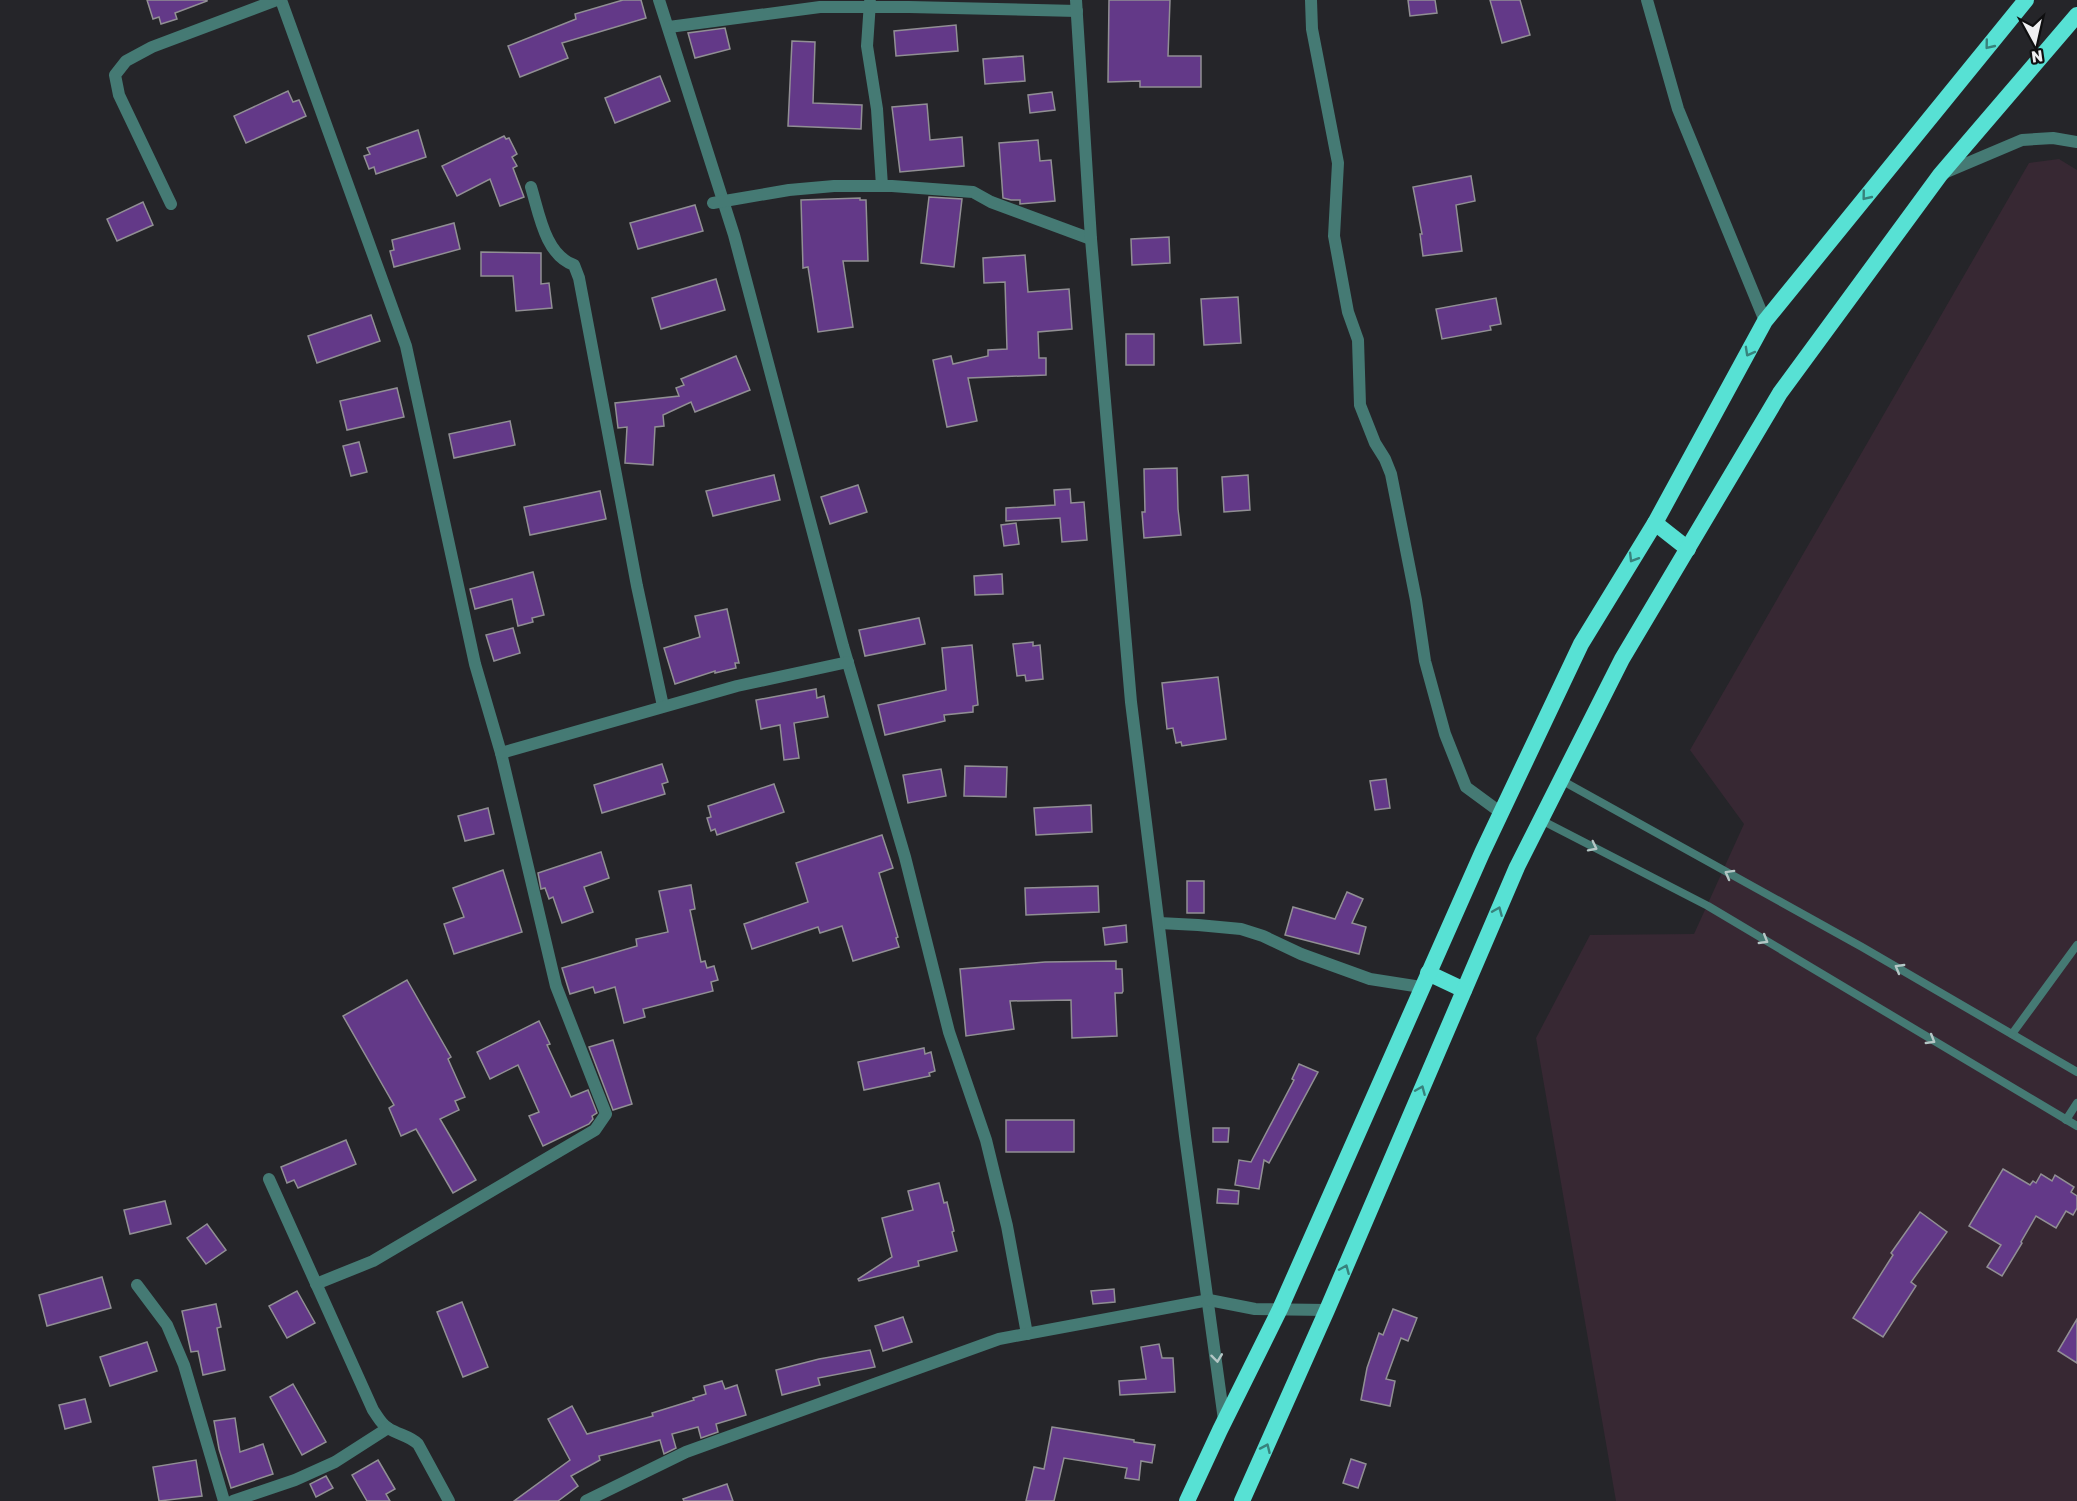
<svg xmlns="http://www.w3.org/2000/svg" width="2077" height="1501" viewBox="0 0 2077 1501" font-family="Rubik,sans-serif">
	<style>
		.industrial { fill: #372833 }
		.building { fill: #633988; stroke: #918f94; stroke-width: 1.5 }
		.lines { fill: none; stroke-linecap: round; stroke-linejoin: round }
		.service { stroke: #457a74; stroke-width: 8 }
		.minor { stroke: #457a74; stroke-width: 12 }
		.tertiary { stroke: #457a74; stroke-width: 12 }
		.trunk { stroke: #57e1d4; stroke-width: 16 }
		.oneway { stroke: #37827c }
		.oneway2 { stroke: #b4c6c5 }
	</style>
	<rect width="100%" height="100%" fill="#252529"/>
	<path class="industrial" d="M 2059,159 L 2077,170 L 2077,1501 L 1616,1501 L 1536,1038 L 1590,935 L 1694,934 L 1744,824 L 1690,750 L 2029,163 Z"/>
	<g class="building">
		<path d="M 147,0 L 207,0 L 207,1 L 175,13 L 177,19 L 161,24 L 159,17 L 153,19 Z"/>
		<path d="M 623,0 L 641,0 L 646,18 L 562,43 L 568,58 L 520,77 L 508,46 L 576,19 L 575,14 Z"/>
		<path d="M 1109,0 L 1170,0 L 1168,56 L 1201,56 L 1201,87 L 1140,87 L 1140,81 L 1108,82 Z"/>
		<path d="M 1408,0 L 1435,0 L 1437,13 L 1410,16 Z"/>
		<path d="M 1490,0 L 1520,0 L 1530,35 L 1502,43 Z"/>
		<path d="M 956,25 L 958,51 L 896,56 L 894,31 Z"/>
		<path d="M 725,28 L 730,49 L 695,58 L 688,33 Z"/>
		<path d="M 792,41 L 815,42 L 813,103 L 862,105 L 861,129 L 788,126 Z"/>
		<path d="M 1023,56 L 1025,81 L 985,84 L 983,59 Z"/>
		<path d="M 660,76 L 670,101 L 615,123 L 605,98 Z"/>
		<path d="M 288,91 L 293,102 L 299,100 L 306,116 L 246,143 L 234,116 Z"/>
		<path d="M 1052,92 L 1055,110 L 1030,113 L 1028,95 Z"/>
		<path d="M 927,104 L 930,140 L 962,137 L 964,166 L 900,172 L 892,107 Z"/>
		<path d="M 418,130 L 426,157 L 376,174 L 374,167 L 369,169 L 364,156 L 370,154 L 367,148 Z"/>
		<path d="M 504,136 L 506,139 L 509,138 L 517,154 L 512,157 L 517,166 L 513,168 L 524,197 L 500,206 L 490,179 L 457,196 L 442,166 Z"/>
		<path d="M 1038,140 L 1040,161 L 1051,160 L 1055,201 L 1020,204 L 1020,200 L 1011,200 L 1003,198 L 999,143 Z"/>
		<path d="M 1471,176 L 1475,201 L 1456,205 L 1462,251 L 1423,256 L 1420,234 L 1422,234 L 1413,187 Z"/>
		<path d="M 929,197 L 962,199 L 954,267 L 921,263 Z"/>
		<path d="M 860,198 L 860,200 L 866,200 L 868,261 L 843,261 L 853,327 L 818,332 L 808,267 L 803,268 L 801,200 Z"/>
		<path d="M 143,202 L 153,225 L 117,241 L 107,219 Z"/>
		<path d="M 695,205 L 703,231 L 638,249 L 630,223 Z"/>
		<path d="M 454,223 L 460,249 L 394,267 L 390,251 L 394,250 L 392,240 Z"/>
		<path d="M 1169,237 L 1170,263 L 1132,265 L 1131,239 Z"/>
		<path d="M 481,252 L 541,253 L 541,284 L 549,283 L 552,308 L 516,311 L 513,276 L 481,276 Z"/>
		<path d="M 1025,255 L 1028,292 L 1069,289 L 1072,329 L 1038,332 L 1039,358 L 1046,358 L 1046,375 L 968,378 L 977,421 L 947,427 L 933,360 L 951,356 L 953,364 L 988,356 L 988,350 L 1007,349 L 1005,282 L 984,283 L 983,258 Z"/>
		<path d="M 716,279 L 725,310 L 661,329 L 652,298 Z"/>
		<path d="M 1238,297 L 1241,343 L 1204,345 L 1201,299 Z"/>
		<path d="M 1496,298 L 1501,324 L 1490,326 L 1491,330 L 1442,339 L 1436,309 Z"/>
		<path d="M 371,315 L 380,341 L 317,363 L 308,336 Z"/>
		<rect x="1126" y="334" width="28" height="31"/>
		<path d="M 736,356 L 750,390 L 695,412 L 691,402 L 663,415 L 664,426 L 655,427 L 653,465 L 625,463 L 627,427 L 618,428 L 615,403 L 679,396 L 676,388 L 684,385 L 681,379 Z"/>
		<path d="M 397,388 L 404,417 L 347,430 L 340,401 Z"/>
		<path d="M 510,421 L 515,445 L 454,458 L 449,434 Z"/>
		<path d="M 359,442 L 367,472 L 351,476 L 343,446 Z"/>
		<path d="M 1177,468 L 1178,509 L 1181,535 L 1144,538 L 1142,512 L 1145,512 L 1144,469 Z"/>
		<path d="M 774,475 L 780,500 L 713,516 L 706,491 Z"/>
		<path d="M 1248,475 L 1250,510 L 1224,512 L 1222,477 Z"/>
		<path d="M 858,485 L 867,512 L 830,524 L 821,497 Z"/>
		<path d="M 1070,489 L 1071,503 L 1084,502 L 1087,540 L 1062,542 L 1060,518 L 1006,521 L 1006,508 L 1055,505 L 1054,490 Z"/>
		<path d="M 600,491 L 606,519 L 530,535 L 524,507 Z"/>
		<path d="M 1016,523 L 1019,544 L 1004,546 L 1001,525 Z"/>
		<path d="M 533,572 L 544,615 L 532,618 L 533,622 L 518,626 L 512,599 L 475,609 L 470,589 Z"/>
		<path d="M 1002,574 L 1003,594 L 975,595 L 974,576 Z"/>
		<path d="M 727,609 L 739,663 L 735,663 L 736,668 L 715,673 L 715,671 L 675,684 L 664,648 L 700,637 L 695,616 Z"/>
		<path d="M 919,618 L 925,644 L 865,656 L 859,630 Z"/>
		<path d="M 513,628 L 520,653 L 494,661 L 486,635 Z"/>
		<path d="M 1033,642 L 1033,646 L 1040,645 L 1043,679 L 1026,681 L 1025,675 L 1017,676 L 1013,644 Z"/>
		<path d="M 972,645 L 978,705 L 973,706 L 973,712 L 944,715 L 945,721 L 885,735 L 878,705 L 946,690 L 942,648 Z"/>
		<path d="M 1218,677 L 1226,739 L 1182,746 L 1181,742 L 1176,743 L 1173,728 L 1167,729 L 1162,683 Z"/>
		<path d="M 816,689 L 817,698 L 824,696 L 828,717 L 794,723 L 799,758 L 784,760 L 780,725 L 761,729 L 756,700 Z"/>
		<path d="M 662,764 L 668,782 L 662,784 L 665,794 L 602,813 L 594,785 Z"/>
		<path d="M 965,766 L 1007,767 L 1006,797 L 964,796 Z"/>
		<path d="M 941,769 L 946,796 L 908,803 L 903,775 Z"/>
		<path d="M 1386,779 L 1390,808 L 1375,810 L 1370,781 Z"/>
		<path d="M 774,784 L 784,812 L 717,835 L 715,829 L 711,831 L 707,818 L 711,817 L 708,806 Z"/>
		<path d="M 1091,805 L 1092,832 L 1036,835 L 1034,808 Z"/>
		<path d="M 488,808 L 494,834 L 465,841 L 458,816 Z"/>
		<path d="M 882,835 L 893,868 L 879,873 L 898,937 L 896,938 L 899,947 L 853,961 L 842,926 L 820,933 L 818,927 L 752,949 L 744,924 L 808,902 L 796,863 Z"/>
		<path d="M 601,852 L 609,878 L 584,887 L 593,912 L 562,923 L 553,897 L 549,899 L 545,888 L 541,889 L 538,873 Z"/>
		<path d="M 503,870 L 522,932 L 454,954 L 444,924 L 464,917 L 453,888 Z"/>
		<rect x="1187" y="881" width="17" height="32"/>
		<path d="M 691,885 L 695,909 L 690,910 L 701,962 L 705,961 L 707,968 L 714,966 L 718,980 L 711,982 L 713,991 L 643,1009 L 645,1017 L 624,1023 L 615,987 L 595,993 L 593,987 L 570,994 L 562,968 L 637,946 L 636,939 L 668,932 L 659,891 Z"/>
		<path d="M 1098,886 L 1099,912 L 1026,915 L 1025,888 Z"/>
		<path d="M 1347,892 L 1363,899 L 1352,923 L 1366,927 L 1359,954 L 1285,935 L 1293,907 L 1335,919 Z"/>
		<path d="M 1126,925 L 1127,942 L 1105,945 L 1103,928 Z"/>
		<path d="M 1116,961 L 1116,969 L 1122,969 L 1123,991 L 1122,993 L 1115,993 L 1117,1036 L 1072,1038 L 1071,1000 L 1010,1001 L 1014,1029 L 966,1036 L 960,969 L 1045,962 Z"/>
		<path d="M 407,980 L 451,1057 L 448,1059 L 465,1097 L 455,1101 L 459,1110 L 440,1119 L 476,1180 L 453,1193 L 416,1129 L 401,1136 L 389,1108 L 394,1105 L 343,1016 Z"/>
		<path d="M 539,1021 L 550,1044 L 547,1045 L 571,1097 L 588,1090 L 597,1113 L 592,1116 L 593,1119 L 589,1124 L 543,1146 L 529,1116 L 539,1112 L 518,1065 L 490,1079 L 477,1052 Z"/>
		<path d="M 613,1040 L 632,1104 L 613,1110 L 589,1047 Z"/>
		<path d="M 924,1048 L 925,1054 L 931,1052 L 935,1071 L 929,1073 L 930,1076 L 864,1090 L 858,1062 Z"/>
		<path d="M 1299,1064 L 1318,1072 L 1269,1163 L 1264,1160 L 1259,1189 L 1235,1185 L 1239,1160 L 1251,1162 L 1294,1080 L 1292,1079 Z"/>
		<rect x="1006" y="1120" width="68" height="32"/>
		<path d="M 1213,1128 L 1229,1128 L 1228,1142 L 1213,1142 Z"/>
		<path d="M 346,1140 L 356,1164 L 298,1188 L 294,1180 L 287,1183 L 281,1167 Z"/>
		<path d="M 2003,1169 L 2030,1185 L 2033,1181 L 2036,1183 L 2041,1174 L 2052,1181 L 2055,1175 L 2074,1187 L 2071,1192 L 2077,1196 L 2077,1208 L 2073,1215 L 2066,1211 L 2056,1228 L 2036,1216 L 2021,1242 L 2022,1243 L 2002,1276 L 1987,1267 L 2001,1245 L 1969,1226 Z"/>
		<path d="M 939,1183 L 944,1203 L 947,1202 L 954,1231 L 952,1232 L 957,1251 L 918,1261 L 919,1266 L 859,1281 L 858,1279 L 892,1257 L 882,1218 L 913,1210 L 908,1191 Z"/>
		<path d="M 1218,1189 L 1239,1191 L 1238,1204 L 1217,1203 Z"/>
		<path d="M 165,1201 L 171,1224 L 130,1234 L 124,1210 Z"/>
		<path d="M 1920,1212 L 1947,1232 L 1911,1282 L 1916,1286 L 1883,1337 L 1853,1318 L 1893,1255 L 1891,1253 Z"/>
		<path d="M 207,1224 L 226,1250 L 206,1264 L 187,1238 Z"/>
		<path d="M 102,1277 L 111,1308 L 47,1326 L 39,1295 Z"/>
		<path d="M 1114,1289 L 1115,1302 L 1093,1304 L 1091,1291 Z"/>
		<path d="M 297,1291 L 315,1323 L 287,1338 L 269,1306 Z"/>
		<path d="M 462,1302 L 488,1367 L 463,1377 L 437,1312 Z"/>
		<path d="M 216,1304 L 221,1327 L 217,1328 L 225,1370 L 203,1375 L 198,1351 L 191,1352 L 182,1311 Z"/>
		<path d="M 1393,1309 L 1417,1318 L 1408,1341 L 1401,1338 L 1386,1379 L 1395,1381 L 1390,1406 L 1361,1400 L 1367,1368 L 1379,1333 L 1383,1335 Z"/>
		<path d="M 903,1317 L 912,1342 L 883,1351 L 875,1326 Z"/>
		<path d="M 2077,1319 L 2077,1363 L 2058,1351 Z"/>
		<path d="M 147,1342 L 157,1371 L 110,1386 L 100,1357 Z"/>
		<path d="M 1159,1344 L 1162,1358 L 1173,1358 L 1175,1392 L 1120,1395 L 1119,1381 L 1146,1379 L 1141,1347 Z"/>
		<path d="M 870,1350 L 875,1367 L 818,1378 L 820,1385 L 782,1395 L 776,1370 L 819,1359 Z"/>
		<path d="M 722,1381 L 725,1389 L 737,1385 L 746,1415 L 716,1424 L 718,1432 L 701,1438 L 698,1427 L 672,1434 L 676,1448 L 664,1454 L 660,1440 L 599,1456 L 600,1460 L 571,1476 L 578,1486 L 558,1501 L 514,1501 L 570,1460 L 548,1419 L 572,1406 L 587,1434 L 653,1416 L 652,1413 L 694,1400 L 693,1398 L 706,1394 L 704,1386 Z"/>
		<path d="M 293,1384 L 326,1442 L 302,1455 L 270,1397 Z"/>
		<path d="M 85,1399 L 91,1422 L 65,1429 L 59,1405 Z"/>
		<path d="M 235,1418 L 240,1452 L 263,1444 L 273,1474 L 231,1488 L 219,1449 L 214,1421 Z"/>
		<path d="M 1052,1427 L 1134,1440 L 1134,1442 L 1155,1445 L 1152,1463 L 1141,1461 L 1139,1480 L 1125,1478 L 1127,1468 L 1064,1458 L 1054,1501 L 1026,1501 L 1034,1467 L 1044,1469 Z"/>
		<path d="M 1351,1459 L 1366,1464 L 1358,1488 L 1343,1483 Z"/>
		<path d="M 196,1460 L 202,1496 L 159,1501 L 153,1467 Z"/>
		<path d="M 378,1460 L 395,1489 L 386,1494 L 390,1501 L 367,1501 L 352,1475 Z"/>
		<path d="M 326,1476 L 333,1488 L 316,1497 L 310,1484 Z"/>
		<path d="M 727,1484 L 733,1501 L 684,1501 L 683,1499 Z"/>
	</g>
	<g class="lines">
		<g class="service">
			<path d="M 1561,780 L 1862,947 L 2077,1072"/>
			<path d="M 1541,820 L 1708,906 L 2077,1126"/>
			<path d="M 2012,1034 L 2077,945"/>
			<path d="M 2066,1120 L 2077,1103"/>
		</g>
		<g class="minor">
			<path d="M 281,0 L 406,346 L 475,664 L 501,753 L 556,986 L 606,1114 L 595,1130 L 373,1261 L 316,1284"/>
			<path d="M 659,0 L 734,235 L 843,646 L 905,857 L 949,1032 L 986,1140 L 1007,1226 L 1027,1334"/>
			<path d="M 1311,0 L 1312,29 L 1338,163 L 1334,236 L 1348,312 L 1358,340 L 1360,405 L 1375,443 L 1385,459 L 1391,474 L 1416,600 L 1425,661 L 1445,734 L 1466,787 L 1500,812"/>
			<path d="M 1647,0 L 1678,109 L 1765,321"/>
			<path d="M 870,2 L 867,46 L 877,109 L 882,186"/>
			<path d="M 669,27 L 820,7 L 909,7 L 1077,11"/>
			<path d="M 1944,173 L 2022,140 L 2053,138 L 2077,142"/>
			<path d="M 531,187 C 539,213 545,255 574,265 L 579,278 L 637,586 L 663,706"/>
			<path d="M 713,203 L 789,190 L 834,186 L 892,186 L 973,192 L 991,202 L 1091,239"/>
			<path d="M 171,204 L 119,95 L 115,75 L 126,61 L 152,47 L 277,0"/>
			<path d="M 501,753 L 737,686 L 848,662"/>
			<path d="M 1159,923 L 1198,925 L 1241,929 L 1263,936 L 1301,954 L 1370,979 L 1421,987"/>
			<path d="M 269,1179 L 373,1410 C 378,1417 381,1424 388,1428 C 399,1435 410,1436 418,1444 L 449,1501"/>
			<path d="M 137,1285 L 167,1325 L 184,1365 L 224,1501"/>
			<path d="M 233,1501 L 295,1480 L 335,1462 L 388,1428"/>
			<path d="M 586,1501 L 686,1452 L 999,1339 L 1209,1300"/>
		</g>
		<g class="tertiary">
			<path d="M 1076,0 L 1091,239 L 1131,702 L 1185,1136 L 1224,1420"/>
			<path d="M 1209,1300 L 1255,1309 L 1327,1310"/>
		</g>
		<g class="trunk">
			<path d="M 1655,523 L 1688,549"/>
			<path d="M 1428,973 L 1464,990"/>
			<path d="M 1187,1501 L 1220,1430 L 1280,1309 L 1482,853 L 1581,644 L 1655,523 L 1765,321 L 2026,0"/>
			<path d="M 1242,1501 L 1327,1310 L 1517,867 L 1622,659 L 1780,393 L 1940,175 L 2077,15"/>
		</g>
	</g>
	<defs><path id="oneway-chevron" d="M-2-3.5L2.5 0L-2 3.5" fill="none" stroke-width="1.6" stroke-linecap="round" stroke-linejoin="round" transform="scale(1.5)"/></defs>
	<g class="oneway">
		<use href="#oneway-chevron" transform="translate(1989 45) rotate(129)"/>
		<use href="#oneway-chevron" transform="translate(1866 196) rotate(129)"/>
		<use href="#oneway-chevron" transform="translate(1749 352) rotate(119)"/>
		<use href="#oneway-chevron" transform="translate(1633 558) rotate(121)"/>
		<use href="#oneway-chevron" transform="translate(1498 911) rotate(-67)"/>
		<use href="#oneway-chevron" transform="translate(1421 1090) rotate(-67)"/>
		<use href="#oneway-chevron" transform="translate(1345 1269) rotate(-67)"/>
		<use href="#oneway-chevron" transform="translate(1266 1448) rotate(-66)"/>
	</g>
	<g class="oneway2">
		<use href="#oneway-chevron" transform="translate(1593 847) rotate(27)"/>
		<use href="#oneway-chevron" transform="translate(1729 874) rotate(-151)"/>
		<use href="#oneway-chevron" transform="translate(1764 940) rotate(31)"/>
		<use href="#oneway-chevron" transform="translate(1899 968) rotate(-150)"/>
		<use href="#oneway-chevron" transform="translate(1931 1040) rotate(31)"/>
		<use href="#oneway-chevron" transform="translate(1217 1358) rotate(83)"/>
	</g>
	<g transform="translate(2035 42) rotate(172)" stroke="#0f0f10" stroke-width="4.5" paint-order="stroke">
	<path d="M0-4.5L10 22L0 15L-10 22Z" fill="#efeff1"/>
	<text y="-9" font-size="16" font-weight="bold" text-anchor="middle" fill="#efeff1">N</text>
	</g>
</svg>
